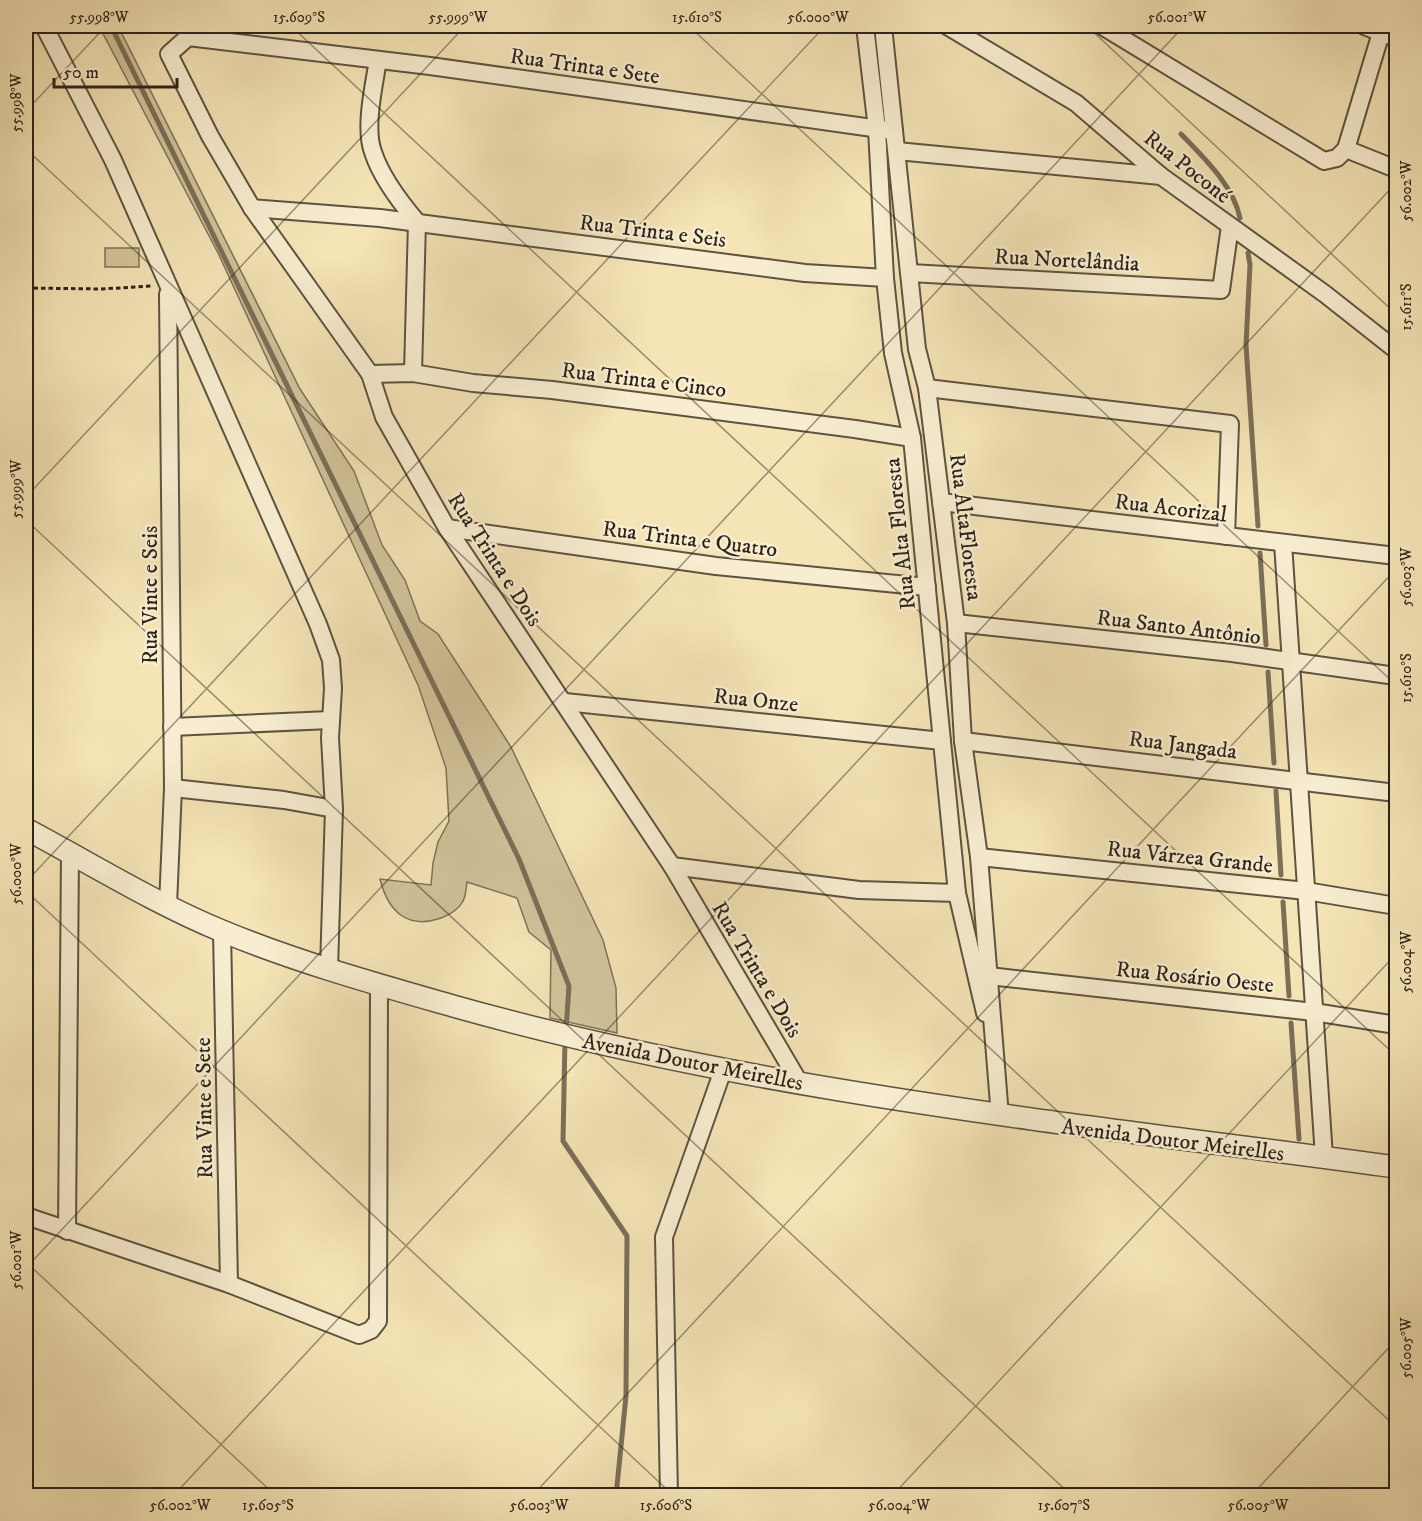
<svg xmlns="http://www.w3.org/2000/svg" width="1422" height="1521" viewBox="0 0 1422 1521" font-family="'IM FELL DW Pica',serif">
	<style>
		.green { fill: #d2c39b; stroke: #7f735a; stroke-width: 1.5 }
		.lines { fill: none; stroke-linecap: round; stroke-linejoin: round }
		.stream { stroke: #7b6f58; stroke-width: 5 }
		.minor-casing { stroke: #5e5341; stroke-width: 20 }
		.tertiary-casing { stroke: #5e5341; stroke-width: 24 }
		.path { stroke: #2c231a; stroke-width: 3; stroke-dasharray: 4.5 3; stroke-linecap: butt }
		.minor { stroke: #f8edd0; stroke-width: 16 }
		.tertiary { stroke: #f8edd0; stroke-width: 21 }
		.ticks { fill: none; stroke: #2c231a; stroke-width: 1.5; stroke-opacity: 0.45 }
		.labels { text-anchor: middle; stroke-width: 5; stroke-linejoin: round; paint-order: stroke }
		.street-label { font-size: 22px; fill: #2c231a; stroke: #f8edd0 }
		.neatline { fill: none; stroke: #2c231a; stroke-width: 2 }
		.ticks-label { font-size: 15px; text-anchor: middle; fill: #2c231a }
	</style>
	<rect width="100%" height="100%" fill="#f4e4b6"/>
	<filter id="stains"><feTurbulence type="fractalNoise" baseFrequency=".00333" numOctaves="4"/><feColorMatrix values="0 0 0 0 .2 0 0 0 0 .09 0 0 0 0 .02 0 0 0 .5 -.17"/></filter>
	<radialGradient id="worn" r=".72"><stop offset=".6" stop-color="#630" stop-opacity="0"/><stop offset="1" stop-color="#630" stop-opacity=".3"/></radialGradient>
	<g class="green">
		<path d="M 99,26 L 118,26 L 300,389 L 354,471 L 382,545 L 405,580 L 420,621 L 438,634 L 511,747 L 603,940 L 616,988 L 617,1033 L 550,1018 L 551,950 L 529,932 L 517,898 L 467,882 C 466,888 466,896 463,901 C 459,909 449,915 441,918 C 407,930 388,911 380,879 L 431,885 L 433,863 L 438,842 L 449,821 L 446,768 L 418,685 L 218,253 Z"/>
		<rect x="105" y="248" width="34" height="19"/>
	</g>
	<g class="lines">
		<g class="stream">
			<path d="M 111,26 L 519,859 L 569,986 L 566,1030"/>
			<path d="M 1181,134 C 1204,158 1233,185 1240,218"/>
			<path d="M 1248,253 L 1250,265 L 1246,345 L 1258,526"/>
			<path d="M 1260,553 L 1266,645"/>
			<path d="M 1268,672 L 1274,763"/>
			<path d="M 1276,791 L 1281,875"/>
			<path d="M 1283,902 L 1289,996"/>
			<path d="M 1291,1023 L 1299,1139"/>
			<path d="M 565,1039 L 563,1141 L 627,1236 L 626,1396 L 616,1496"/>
		</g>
		<g class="minor-casing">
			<g id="minor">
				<path d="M 44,26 L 113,160 L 318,624 L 331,660 L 333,688 L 330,738 L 334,809"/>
				<path d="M 865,26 L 877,129 L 885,278 L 893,353 L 912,438 L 957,893 L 985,1013"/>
				<path d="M 883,26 L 917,349 L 927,388 L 956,623 L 963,741 L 979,857 L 1000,1116"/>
				<path d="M 947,26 L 1076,103 L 1161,176 L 1325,294 L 1396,350"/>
				<path d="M 1102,26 L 1324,161 L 1337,158 L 1346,149 L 1383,26"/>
				<path d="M 1364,26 L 1396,38"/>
				<path d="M 378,60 C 374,85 364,128 373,152 C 381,177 400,202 417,222 L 413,373"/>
				<path d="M 1346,149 L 1396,169"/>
				<path d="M 897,151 L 1161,176"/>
				<path d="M 252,208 L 380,218 L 805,273 L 885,278"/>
				<path d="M 910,273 L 1221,290 L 1230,226"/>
				<path d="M 168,294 L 173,788 L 168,905"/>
				<path d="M 370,374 L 413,373 L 473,383 L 552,390 L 855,429 L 912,438"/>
				<path d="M 927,388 L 1230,424 L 1226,536"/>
				<path d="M 941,502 L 1396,556"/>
				<path d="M 447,528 L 716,566 L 927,587"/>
				<path d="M 1283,543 L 1324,1157"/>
				<path d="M 956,623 L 1232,653 L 1396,676"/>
				<path d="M 565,702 L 942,741"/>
				<path d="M 172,727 L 330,720"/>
				<path d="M 963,741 L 1396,793"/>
				<path d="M 173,788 L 284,800 L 334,809 L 329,968"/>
				<path d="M 979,857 L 1306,891 L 1396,906"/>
				<path d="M 672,866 L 859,890 L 957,893"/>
				<path d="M 222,931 L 229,1284"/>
				<path d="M 989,976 L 1314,1012 L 1396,1025"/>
				<path d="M 799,1082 L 672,866 L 447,528 L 384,417 L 370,374 L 252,208 L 210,136 L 169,54 L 188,37 L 430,66 L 894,131"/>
				<path d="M 26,1216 L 229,1284 L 359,1335 L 371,1330 L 378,1321 L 379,985"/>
				<path d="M 67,1231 L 70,852"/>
				<path d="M 669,1496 L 664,1237 L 723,1070"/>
			</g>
		</g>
		<g class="tertiary-casing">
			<path id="tertiary" d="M 26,829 C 90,863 154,903 222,931 C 297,962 376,984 453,1006 C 761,1093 1080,1124 1396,1167"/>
		</g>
		<path class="path" d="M 26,288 L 102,289 L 152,286"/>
		<use href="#minor" class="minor"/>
		<use href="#tertiary" class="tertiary"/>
	</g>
	<path class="ticks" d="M 291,26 L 1396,1056M 689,26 L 1396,685M 1087,26 L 1396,314M 26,111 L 106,26M 26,149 L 1396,1427M 26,497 L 465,26M 26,520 L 1072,1496M 26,882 L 825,26M 26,891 L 674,1496M 26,1262 L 276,1496M 26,1268 L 1184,26M 173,1496 L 1396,183M 532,1496 L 1396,569M 892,1496 L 1396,954M 1251,1496 L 1396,1340"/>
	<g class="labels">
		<g class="street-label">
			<text transform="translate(585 65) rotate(8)" y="8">Rua Trinta e Sete</text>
			<text transform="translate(1188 166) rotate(38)" y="8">Rua Poconé</text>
			<text transform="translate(653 230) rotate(7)" y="8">Rua Trinta e Seis</text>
			<text transform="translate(1067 259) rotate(3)" y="8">Rua Nortelândia</text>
			<text transform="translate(644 379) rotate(7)" y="8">Rua Trinta e Cinco</text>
			<text transform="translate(1171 507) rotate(7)" y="8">Rua Acorizal</text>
			<text transform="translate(967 527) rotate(83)" y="8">Rua AltaFloresta</text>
			<text transform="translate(899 534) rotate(-96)" y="8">Rua Alta Floresta</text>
			<text transform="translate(690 538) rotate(7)" y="8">Rua Trinta e Quatro</text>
			<text transform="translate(496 559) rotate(57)" y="8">Rua Trinta e Dois</text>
			<text transform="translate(149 595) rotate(-90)" y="8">Rua Vinte e Seis</text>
			<text transform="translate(1179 626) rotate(7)" y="8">Rua Santo Antônio</text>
			<text transform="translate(756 699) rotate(6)" y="8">Rua Onze</text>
			<text transform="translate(1183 744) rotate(7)" y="8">Rua Jangada</text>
			<text transform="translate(1190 856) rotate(6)" y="8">Rua Várzea Grande</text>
			<text transform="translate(758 969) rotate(59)" y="8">Rua Trinta e Dois</text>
			<text transform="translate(1195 976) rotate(6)" y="8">Rua Rosário Oeste</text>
			<text transform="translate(693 1061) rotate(11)" y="8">Avenida Doutor Meirelles</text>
			<text transform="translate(203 1108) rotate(-91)" y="8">Rua Vinte e Sete</text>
			<text transform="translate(1173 1139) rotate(7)" y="8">Avenida Doutor Meirelles</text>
		</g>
	</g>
	<rect width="1422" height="1521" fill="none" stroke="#f4e4b6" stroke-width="66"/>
	<path d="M54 78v9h123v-9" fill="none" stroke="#2c231a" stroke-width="3"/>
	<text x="63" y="78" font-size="18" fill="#2c231a" stroke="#f8edd0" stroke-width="4.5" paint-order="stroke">50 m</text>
	<rect x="33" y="33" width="1356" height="1455" class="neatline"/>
	<g class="ticks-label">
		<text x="99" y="22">55.998°W</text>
		<text x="299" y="22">15.609°S</text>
		<text x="458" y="22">55.999°W</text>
		<text x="697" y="22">15.610°S</text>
		<text x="818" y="22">56.000°W</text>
		<text x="1177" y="22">56.001°W</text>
		<text transform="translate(16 103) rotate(-90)" y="5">55.998°W</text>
		<text transform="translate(1406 191) rotate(-90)" y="5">56.002°W</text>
		<text transform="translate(1406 307) rotate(-90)" y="5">15.611°S</text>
		<text transform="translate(16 489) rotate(-90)" y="5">55.999°W</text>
		<text transform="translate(1406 577) rotate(-90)" y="5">56.003°W</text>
		<text transform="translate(1406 678) rotate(-90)" y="5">15.610°S</text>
		<text transform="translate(16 874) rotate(-90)" y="5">56.000°W</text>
		<text transform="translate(1406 962) rotate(-90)" y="5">56.004°W</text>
		<text transform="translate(16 1260) rotate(-90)" y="5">56.001°W</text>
		<text transform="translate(1406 1348) rotate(-90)" y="5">56.005°W</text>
		<text x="180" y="1510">56.002°W</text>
		<text x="268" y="1510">15.605°S</text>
		<text x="539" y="1510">56.003°W</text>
		<text x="666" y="1510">15.606°S</text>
		<text x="899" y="1510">56.004°W</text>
		<text x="1064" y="1510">15.607°S</text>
		<text x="1258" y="1510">56.005°W</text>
	</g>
	<rect width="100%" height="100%" filter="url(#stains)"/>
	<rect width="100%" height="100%" fill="url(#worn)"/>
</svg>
